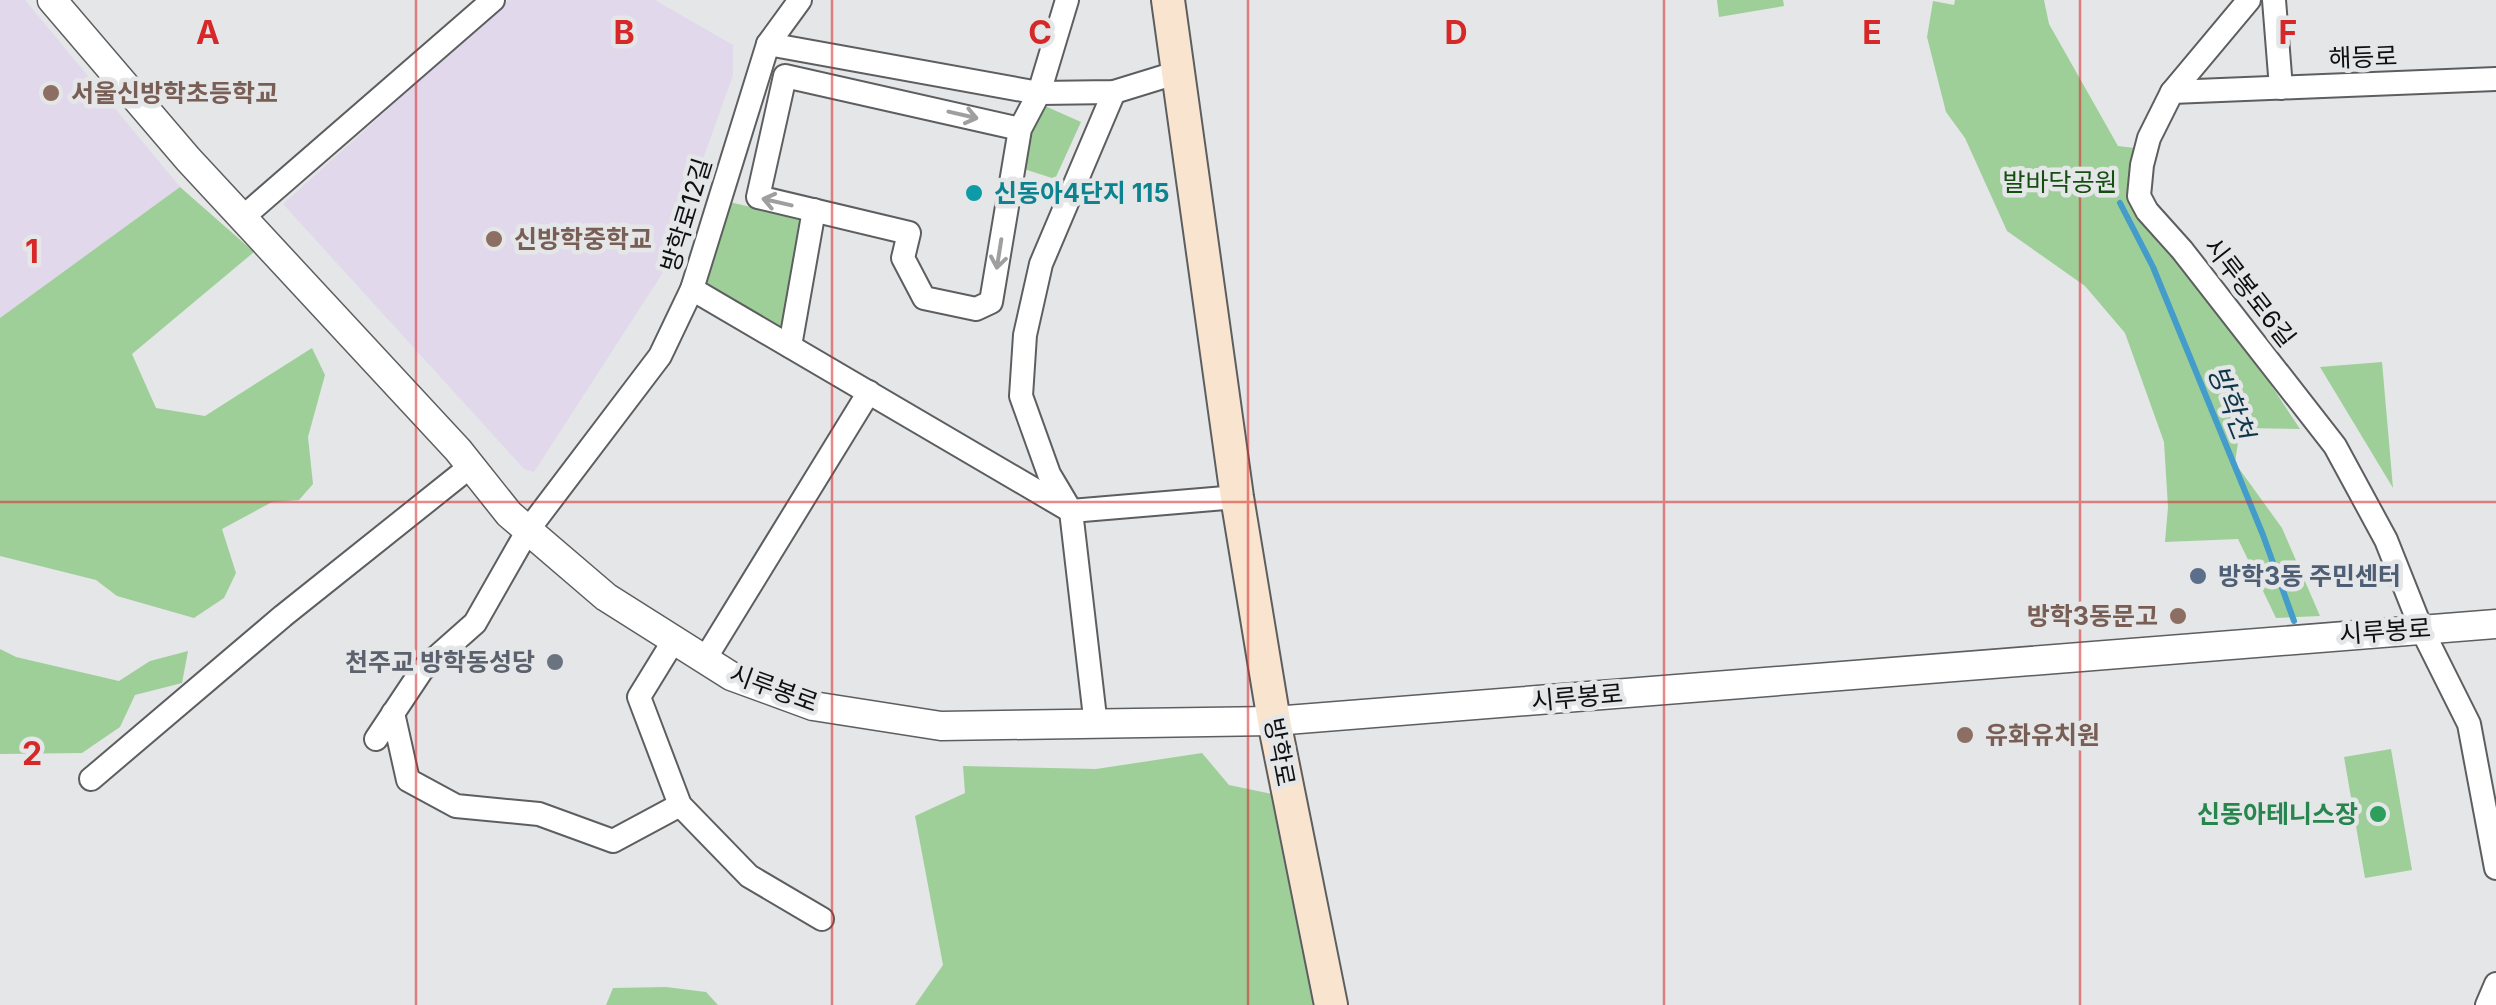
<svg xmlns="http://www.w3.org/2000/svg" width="2496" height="1005" viewBox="0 0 2496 1005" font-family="Inter,'Noto Sans KR',sans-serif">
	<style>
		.education { fill: #e2d8ec }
		.green { fill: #9fcf99 }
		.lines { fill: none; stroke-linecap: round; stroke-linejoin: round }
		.stream { stroke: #439cca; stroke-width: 6 }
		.minor-casing { stroke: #5d5e60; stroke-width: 26 }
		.tertiary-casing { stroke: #5d5e60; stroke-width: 31 }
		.secondary-casing { stroke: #5d5e60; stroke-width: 36 }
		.minor { stroke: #fff; stroke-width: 22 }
		.tertiary { stroke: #fff; stroke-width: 28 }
		.secondary { stroke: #f9e5cf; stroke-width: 32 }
		.oneway { stroke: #9f9fa0 }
		.grid { fill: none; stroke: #d62828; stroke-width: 2.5; stroke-opacity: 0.55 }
		.education-dot { fill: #8d6e63; stroke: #e4e6e8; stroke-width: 4 }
		.culture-dot { fill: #0f9aa8; stroke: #e4e6e8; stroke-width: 4 }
		.service-dot { fill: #5c6f8a; stroke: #e4e6e8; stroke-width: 4 }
		.worship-dot { fill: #6b7280; stroke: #e4e6e8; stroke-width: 4 }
		.leisure-dot { fill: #2e9e5b; stroke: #e4e6e8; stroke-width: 4 }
		.labels { text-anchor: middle; stroke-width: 9; stroke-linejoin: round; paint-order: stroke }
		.street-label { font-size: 25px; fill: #0f1011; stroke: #e4e6e8 }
		.education-label { font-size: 25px; font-weight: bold; fill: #785e54; stroke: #e4e6e8; text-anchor: start }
		.park-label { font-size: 25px; fill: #144f10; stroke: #e4e6e8 }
		.culture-label { font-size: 25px; font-weight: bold; fill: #0d838f; stroke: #e4e6e8; text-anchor: start }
		.service-label { font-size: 25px; font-weight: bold; fill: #4e5e75; stroke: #e4e6e8; text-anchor: start }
		.worship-label { font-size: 25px; font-weight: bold; fill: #5b616d; stroke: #e4e6e8; text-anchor: end }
		.leisure-label { font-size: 25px; font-weight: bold; fill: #27864d; stroke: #e4e6e8; text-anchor: end }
		.water-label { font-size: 28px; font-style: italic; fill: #0e3549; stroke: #e4e6e8 }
		.grid-label { font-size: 32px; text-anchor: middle; font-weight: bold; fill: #d62828; stroke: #e4e6e8; stroke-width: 9; stroke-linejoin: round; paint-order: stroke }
	</style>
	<rect width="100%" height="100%" fill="#e4e6e8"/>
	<g class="education">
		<path d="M 0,0 L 25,0 L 180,187 L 0,320 Z"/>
		<path d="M 509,0 L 655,0 L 733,45 L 733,75 L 662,274 L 534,472 L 524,469 L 283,204 Z"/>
	</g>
	<g class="green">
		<path d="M 1717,0 L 1783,0 L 1784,6 L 1719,17 Z"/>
		<path d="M 1955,0 L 2044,0 L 2049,24 L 2118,146 L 2135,148 L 2130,198 L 2240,338 L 2300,429 L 2240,428 L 2235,463 L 2282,528 L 2320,616 L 2276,618 L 2238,539 L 2165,542 L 2168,507 L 2164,442 L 2125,333 L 2085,286 L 2007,231 L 1965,138 L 1946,112 L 1927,37 L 1933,1 L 1954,5 Z"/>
		<path d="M 1045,106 L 1081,122 L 1055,179 L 1024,169 L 1028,133 Z"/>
		<path d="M 180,187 L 254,252 L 132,354 L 156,408 L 205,416 L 312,348 L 325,375 L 308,437 L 313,484 L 299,500 L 272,502 L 222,529 L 236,573 L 224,598 L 194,618 L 117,596 L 96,580 L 0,556 L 0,318 Z"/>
		<path d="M 729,202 L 803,219 L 783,333 L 705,287 Z"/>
		<path d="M 2382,362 L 2393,488 L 2320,367 Z"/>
		<path d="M 0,649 L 16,657 L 119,681 L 150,661 L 188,651 L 182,683 L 135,695 L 120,727 L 82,753 L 0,754 Z"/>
		<path d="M 2391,749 L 2412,870 L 2365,878 L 2344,757 Z"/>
		<path d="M 1202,753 L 1229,785 L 1272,794 L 1300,907 L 1314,1005 L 915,1005 L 943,965 L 915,816 L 965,793 L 963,766 L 1096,769 Z"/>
		<path d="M 666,987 L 706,992 L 718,1005 L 606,1005 L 613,988 Z"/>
	</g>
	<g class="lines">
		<path class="stream" d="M 2120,203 L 2153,267 L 2263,535 L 2294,621"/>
		<g class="minor-casing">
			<g id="minor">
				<path d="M 2249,0 L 2172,92 L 2149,138 L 2142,165 L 2139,196 L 2147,211 L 2182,250 L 2335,446 L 2386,540 L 2421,628 L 2469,724 L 2496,868"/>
				<path d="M 2274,0 L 2281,88"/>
				<path d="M 768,44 L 1039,93 L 1114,92 L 1179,72"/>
				<path d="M 2172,92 L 2496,79"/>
				<path d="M 1020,129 L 785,76 L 758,197 L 909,233 L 903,258 L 924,298 L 976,309 L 991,302 L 1020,129 L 1039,93 L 1067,0"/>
				<path d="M 242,218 L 493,0"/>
				<path d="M 692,289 L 1071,511 L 1237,497"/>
				<path d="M 790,346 L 814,210"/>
				<path d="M 674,640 L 639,697 L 680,805 L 749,876 L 822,919"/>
				<path d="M 705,659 L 869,392"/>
				<path d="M 393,713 L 408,780 L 456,806 L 539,814 L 613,841 L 680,805"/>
				<path d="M 1096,726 L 1071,511 L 1049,474 L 1021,396 L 1025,335 L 1041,264 L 1114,92"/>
				<path d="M 376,739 L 422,670 L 475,623 L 528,530 L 660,356 L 692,289 L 768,44 L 800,0"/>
				<path d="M 91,779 L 283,616 L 471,466"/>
				<path d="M 2487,1005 L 2496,984"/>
			</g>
		</g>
		<g class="tertiary-casing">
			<path id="tertiary" d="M 52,0 L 188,159 L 458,450 L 509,514 L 606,597 L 731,676 L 813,706 L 941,726 L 1274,721 L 2496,624"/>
		</g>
		<g class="secondary-casing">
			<path id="secondary" d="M 1168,0 L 1237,497 L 1274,721 L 1331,1005"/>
		</g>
		<use href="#minor" class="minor"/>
		<use href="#tertiary" class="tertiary"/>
		<use href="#secondary" class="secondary"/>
	</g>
	<defs><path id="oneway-shaft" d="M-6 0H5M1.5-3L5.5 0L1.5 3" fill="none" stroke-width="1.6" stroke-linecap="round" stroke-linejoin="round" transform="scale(2.5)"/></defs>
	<g class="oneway">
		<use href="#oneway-shaft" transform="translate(963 115) rotate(13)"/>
		<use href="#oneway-shaft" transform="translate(777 202) rotate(-167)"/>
		<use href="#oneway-shaft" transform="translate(999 254) rotate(99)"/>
	</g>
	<path class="grid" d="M 416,0 L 416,1005M 832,0 L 832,1005M 1248,0 L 1248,1005M 1664,0 L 1664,1005M 2080,0 L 2080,1005M 0,502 L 2496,502"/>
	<g class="education-dot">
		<circle cx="51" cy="93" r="10"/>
		<circle cx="494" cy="239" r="10"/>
		<circle cx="2178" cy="616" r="10"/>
		<circle cx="1965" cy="735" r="10"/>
	</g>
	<circle class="culture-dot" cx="974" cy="193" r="10"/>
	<circle class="service-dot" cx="2198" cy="576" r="10"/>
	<circle class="worship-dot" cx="555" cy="662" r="10"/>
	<circle class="leisure-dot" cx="2378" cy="814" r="10"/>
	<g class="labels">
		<g class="street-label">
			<text transform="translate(2363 57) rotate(-2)" y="9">해등로</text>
			<text transform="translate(686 215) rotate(-73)" y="9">방학로12길</text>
			<text transform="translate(2250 292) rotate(52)" y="9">시루봉로6길</text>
			<text transform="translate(2385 631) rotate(-4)" y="9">시루봉로</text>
			<text transform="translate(774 688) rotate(20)" y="9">시루봉로</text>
			<text transform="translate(1577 697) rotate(-5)" y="9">시루봉로</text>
			<text transform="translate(1280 752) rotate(79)" y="9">방학로</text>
		</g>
		<g class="education-label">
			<text x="71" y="102">서울신방학초등학교</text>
			<text x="514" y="248">신방학중학교</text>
			<text x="2158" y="625" text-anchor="end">방학3동문고</text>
			<text x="1985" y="744">유화유치원</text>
		</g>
		<g class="park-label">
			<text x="2060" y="191">발바닥공원</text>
		</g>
		<g class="culture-label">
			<text x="994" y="202">신동아4단지 115</text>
		</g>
		<g class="service-label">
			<text x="2218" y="585">방학3동 주민센터</text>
		</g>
		<g class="worship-label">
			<text x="535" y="671">천주교 방학동성당</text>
		</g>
		<g class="leisure-label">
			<text x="2358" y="823">신동아테니스장</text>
		</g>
		<g class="water-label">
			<text transform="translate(2231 402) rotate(68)" y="10">방학천</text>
		</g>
	</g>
	<g class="grid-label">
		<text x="208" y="44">A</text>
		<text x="624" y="44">B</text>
		<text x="1040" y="44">C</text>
		<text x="1456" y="44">D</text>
		<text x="1872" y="44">E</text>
		<text x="2288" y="44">F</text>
		<text x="32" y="263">1</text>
		<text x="32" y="765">2</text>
	</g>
</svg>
